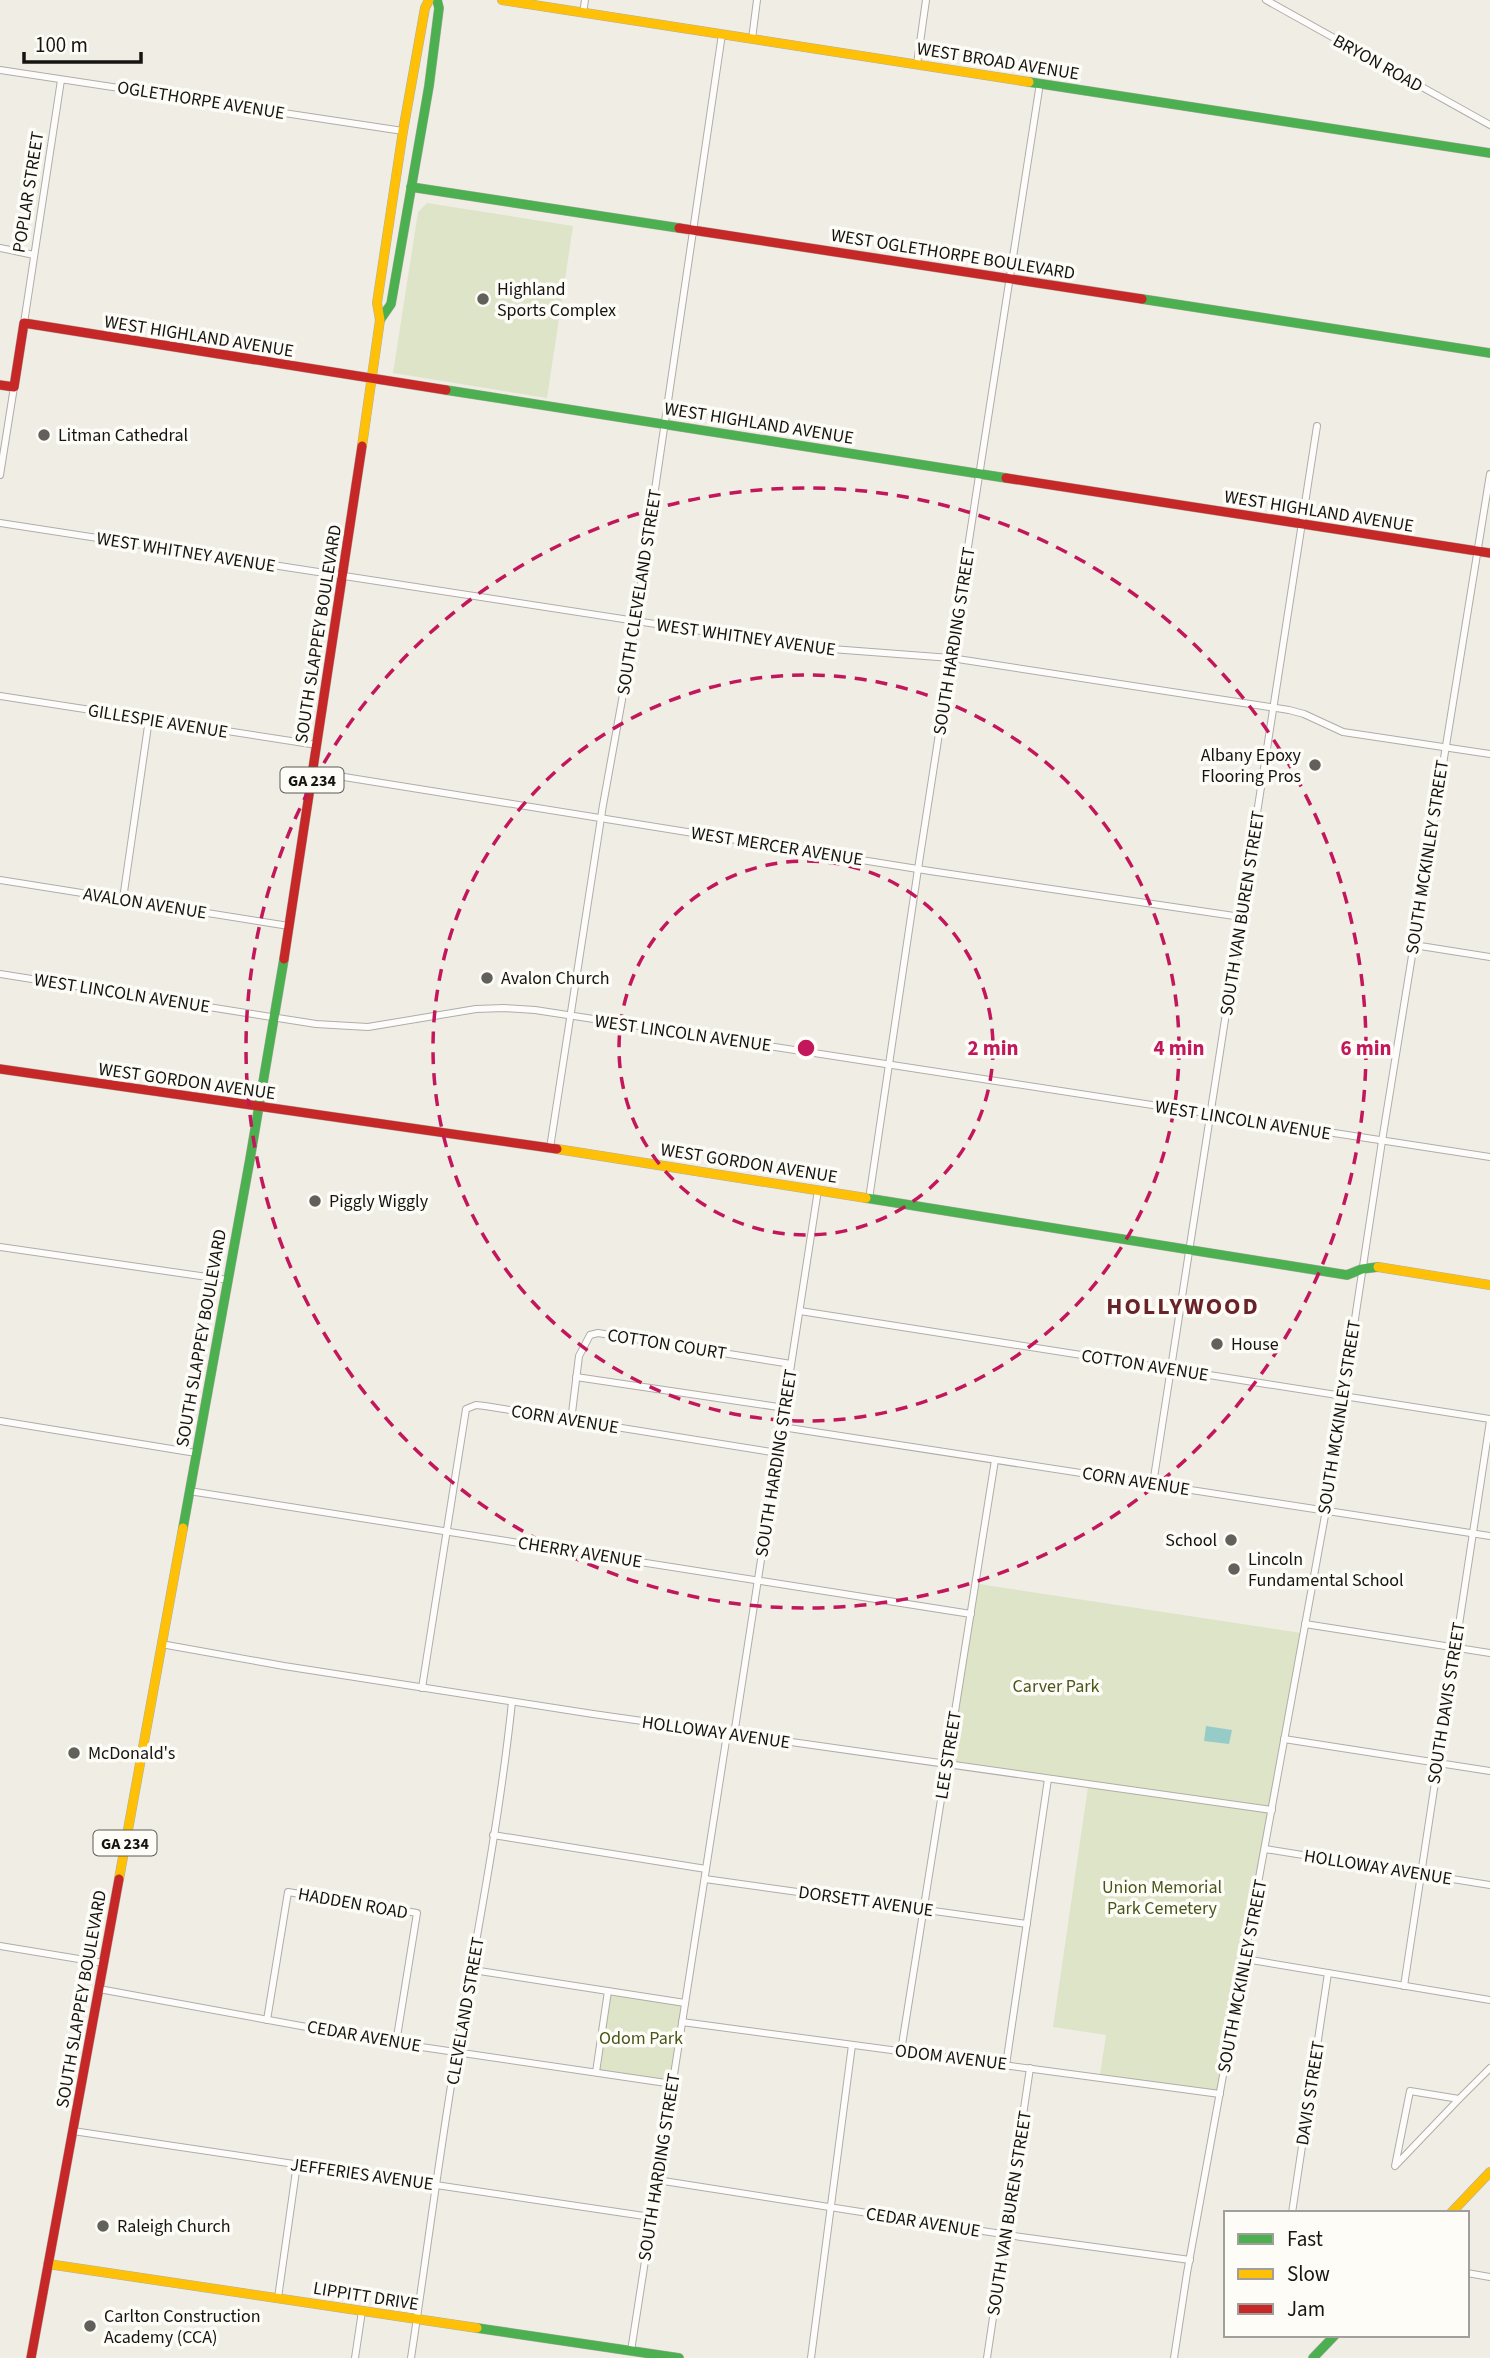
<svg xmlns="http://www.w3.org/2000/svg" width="1490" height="2358" viewBox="0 0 1490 2358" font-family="'Source Sans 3',sans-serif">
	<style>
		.green { fill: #dee4c8 }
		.water { fill: #96cbc8 }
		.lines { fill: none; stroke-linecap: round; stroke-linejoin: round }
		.street-casing { stroke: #afada7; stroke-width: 8 }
		.fast-casing { stroke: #afada7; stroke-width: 10 }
		.slow-casing { stroke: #afada7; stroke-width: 10 }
		.jam-casing { stroke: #afada7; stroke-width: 10 }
		.street { stroke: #fdfcfb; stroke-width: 6 }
		.fast { stroke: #4caf50; stroke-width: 9 }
		.slow { stroke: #ffc107; stroke-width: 9 }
		.jam { stroke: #c62828; stroke-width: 9 }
		.ring { fill: none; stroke: #c2185b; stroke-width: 3.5; stroke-dasharray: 12 9 }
		.poi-dot { fill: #62605b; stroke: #fefcf7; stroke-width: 2.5 }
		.labels { text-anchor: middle; stroke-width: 7; stroke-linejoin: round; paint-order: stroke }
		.shield { fill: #fefcf7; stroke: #5c5a55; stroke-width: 2 }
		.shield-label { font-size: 16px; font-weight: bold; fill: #161410 }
		.street-label { font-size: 18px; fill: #161410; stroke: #fefcf7 }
		.poi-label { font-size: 18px; fill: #161410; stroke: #fefcf7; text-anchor: start }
		.park-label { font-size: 18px; fill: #48561b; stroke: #fefcf7 }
		.district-label { font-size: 24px; font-weight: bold; letter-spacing: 2px; fill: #6a2429; stroke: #fefcf7 }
		.centre { fill: #c2185b; stroke: #fefcf7; stroke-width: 3.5 }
		.ring-label { font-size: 21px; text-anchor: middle; font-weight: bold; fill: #c2185b; stroke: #fefcf7; stroke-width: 7; stroke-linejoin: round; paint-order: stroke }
	</style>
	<rect width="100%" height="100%" fill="#f0ede5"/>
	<g class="green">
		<path d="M 427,203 L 573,226 L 547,398 L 393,373 L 418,212 Z"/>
		<path d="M 979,1584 L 1301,1633 L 1270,1807 L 950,1762 Z"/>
		<path d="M 1088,1787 L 1269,1813 L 1218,2091 L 1100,2075 L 1106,2035 L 1053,2027 Z"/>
		<path d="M 609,1993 L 684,2004 L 672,2083 L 597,2071 Z"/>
	</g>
	<path class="water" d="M 1206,1726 L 1232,1730 L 1229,1744 L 1204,1741 Z"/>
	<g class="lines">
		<g class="street-casing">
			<g id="street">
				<path d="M 1266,0 L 1490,125"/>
				<path d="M 583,13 L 585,0"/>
				<path d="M 752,39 L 757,0"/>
				<path d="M 917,64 L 926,0"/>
				<path d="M 0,70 L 403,131"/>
				<path d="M 0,248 L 34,255"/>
				<path d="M 24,323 L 61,80"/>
				<path d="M 0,475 L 14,387"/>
				<path d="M 0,523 L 805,647 L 951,658 L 1289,710 L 1304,714 L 1343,732 L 1490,754"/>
				<path d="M 0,696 L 317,745"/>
				<path d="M 313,772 L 930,871 L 1241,917"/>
				<path d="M 0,880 L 289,926"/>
				<path d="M 123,899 L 149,719"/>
				<path d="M 1414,945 L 1490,957"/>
				<path d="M 0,974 L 316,1024 L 368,1027 L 476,1009 L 504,1008 L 535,1010 L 1490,1157"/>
				<path d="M 550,1148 L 603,805 L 633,639 L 722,34"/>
				<path d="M 869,1199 L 918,869 L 1040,83"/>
				<path d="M 0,1247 L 228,1280"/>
				<path d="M 800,1311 L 1490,1419"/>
				<path d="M 576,1377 L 785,1408"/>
				<path d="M 0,1421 L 196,1453"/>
				<path d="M 571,1421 L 579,1356 L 590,1335 L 598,1333 L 791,1364"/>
				<path d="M 782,1427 L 1490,1536"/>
				<path d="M 1153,1484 L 1317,426"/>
				<path d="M 189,1491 L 971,1614"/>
				<path d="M 1305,1624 L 1490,1653"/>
				<path d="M 161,1644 L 284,1666 L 593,1714 L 1272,1810"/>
				<path d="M 422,1688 L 466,1409 L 476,1405 L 485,1406 L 778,1453"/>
				<path d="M 734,1735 L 818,1190"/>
				<path d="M 1284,1739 L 1490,1771"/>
				<path d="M 493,1835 L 706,1869"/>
				<path d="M 1265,1849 L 1490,1885"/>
				<path d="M 705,1879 L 1027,1924"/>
				<path d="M 0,1946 L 103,1963"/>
				<path d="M 1245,1959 L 1490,2000"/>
				<path d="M 473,1970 L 685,2003"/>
				<path d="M 1404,1986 L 1490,1421"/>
				<path d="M 99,1989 L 394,2043 L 673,2084"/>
				<path d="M 267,2020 L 288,1892 L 417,1913 L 396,2043"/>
				<path d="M 682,2022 L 1220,2094"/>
				<path d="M 901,2051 L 995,1460"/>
				<path d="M 1006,2065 L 1048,1779"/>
				<path d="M 596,2072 L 608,1991"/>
				<path d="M 1410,2091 L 1459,2099 L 1395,2166 Z"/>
				<path d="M 1459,2099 L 1490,2068"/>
				<path d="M 73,2131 L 651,2217"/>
				<path d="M 657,2180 L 1021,2237 L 1190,2260"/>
				<path d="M 1292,2213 L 1328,1973"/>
				<path d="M 1467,2273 L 1490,2277"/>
				<path d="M 278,2298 L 297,2164"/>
				<path d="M 631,2351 L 727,1734"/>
				<path d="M 355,2358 L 362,2311"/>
				<path d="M 411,2358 C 427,2253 440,2148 458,2043 C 478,1930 500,1816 512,1702"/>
				<path d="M 811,2358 L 852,2045"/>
				<path d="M 987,2358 L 1030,2068"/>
				<path d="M 1174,2358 L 1187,2273 L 1326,1510 L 1382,1141 L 1490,474"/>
			</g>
		</g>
		<g class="fast-casing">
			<g id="fast">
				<path d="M 1029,82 L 1490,153"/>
				<path d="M 411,187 L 679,228"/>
				<path d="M 1142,299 L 1490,353"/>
				<path d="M 380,320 L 391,304 L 429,86 L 439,8 L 437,0"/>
				<path d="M 446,390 L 1006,478"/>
				<path d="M 866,1198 L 1347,1275 L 1362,1269 L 1378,1267"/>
				<path d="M 183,1528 L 250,1159 L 284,959"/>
				<path d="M 477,2328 L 679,2358"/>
				<path d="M 1313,2358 L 1335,2335"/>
			</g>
		</g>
		<g class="slow-casing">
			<g id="slow">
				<path d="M 502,0 L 1029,82"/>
				<path d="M 362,446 L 380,320 L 377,303 L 403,131 L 425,8 L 429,0"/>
				<path d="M 557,1149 L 866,1198"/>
				<path d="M 1378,1267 L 1490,1285"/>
				<path d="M 119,1879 L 183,1528"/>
				<path d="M 1451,2213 L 1490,2172"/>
				<path d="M 48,2264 L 477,2328"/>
			</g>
		</g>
		<g class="jam-casing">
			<g id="jam">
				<path d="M 679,228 L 1142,299"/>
				<path d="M 0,385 L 14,387 L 24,323 L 446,390"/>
				<path d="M 1006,478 L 1490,553"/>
				<path d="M 284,959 L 362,446"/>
				<path d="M 0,1069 L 557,1149"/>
				<path d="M 31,2358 L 119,1879"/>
			</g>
		</g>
		<use href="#street" class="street"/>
		<use href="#fast" class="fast"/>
		<use href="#slow" class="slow"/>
		<use href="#jam" class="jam"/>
	</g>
	<g class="ring">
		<circle cx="806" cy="1048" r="187"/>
		<circle cx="806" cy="1048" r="373"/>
		<circle cx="806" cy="1048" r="560"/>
	</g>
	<g class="poi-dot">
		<circle cx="483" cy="299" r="7"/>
		<circle cx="44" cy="435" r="7"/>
		<circle cx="1315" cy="765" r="7"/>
		<circle cx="487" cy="978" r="7"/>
		<circle cx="315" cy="1201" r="7"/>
		<circle cx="1217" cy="1344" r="7"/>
		<circle cx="1231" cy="1540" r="7"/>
		<circle cx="1234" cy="1569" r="7"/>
		<circle cx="74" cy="1753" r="7"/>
		<circle cx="103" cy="2226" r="7"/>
		<circle cx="90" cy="2326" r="7"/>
	</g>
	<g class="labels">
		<g class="shield">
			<rect x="280.5" y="767.5" width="63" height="25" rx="5"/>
			<rect x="93.5" y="1830.5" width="63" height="25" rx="5"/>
		</g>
		<g class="shield-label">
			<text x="312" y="786">GA 234</text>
			<text x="125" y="1849">GA 234</text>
		</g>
		<g class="street-label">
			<text transform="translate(998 61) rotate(9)" y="6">WEST BROAD AVENUE</text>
			<text transform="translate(1378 63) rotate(29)" y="6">BRYON ROAD</text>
			<text transform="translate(201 100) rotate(9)" y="6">OGLETHORPE AVENUE</text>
			<text transform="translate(28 192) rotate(-81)" y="6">POPLAR STREET</text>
			<text transform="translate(953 254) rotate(9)" y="6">WEST OGLETHORPE BOULEVARD</text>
			<text transform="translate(199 336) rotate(9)" y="6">WEST HIGHLAND AVENUE</text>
			<text transform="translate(759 423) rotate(9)" y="6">WEST HIGHLAND AVENUE</text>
			<text transform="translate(1319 511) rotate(9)" y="6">WEST HIGHLAND AVENUE</text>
			<text transform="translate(186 552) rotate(9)" y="6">WEST WHITNEY AVENUE</text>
			<text transform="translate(639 592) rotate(-81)" y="6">SOUTH CLEVELAND STREET</text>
			<text transform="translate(318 634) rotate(-81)" y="6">SOUTH SLAPPEY BOULEVARD</text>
			<text transform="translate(746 637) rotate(8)" y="6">WEST WHITNEY AVENUE</text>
			<text transform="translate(954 641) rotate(-81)" y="6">SOUTH HARDING STREET</text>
			<text transform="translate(158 721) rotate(9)" y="6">GILLESPIE AVENUE</text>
			<text transform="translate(777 846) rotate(9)" y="6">WEST MERCER AVENUE</text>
			<text transform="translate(1427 857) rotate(-81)" y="6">SOUTH MCKINLEY STREET</text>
			<text transform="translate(145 903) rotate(9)" y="6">AVALON AVENUE</text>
			<text transform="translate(1242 913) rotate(-81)" y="6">SOUTH VAN BUREN STREET</text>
			<text transform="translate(122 993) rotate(9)" y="6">WEST LINCOLN AVENUE</text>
			<text transform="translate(683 1033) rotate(8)" y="6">WEST LINCOLN AVENUE</text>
			<text transform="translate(187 1081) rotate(8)" y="6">WEST GORDON AVENUE</text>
			<text transform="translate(1243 1120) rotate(9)" y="6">WEST LINCOLN AVENUE</text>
			<text transform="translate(749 1163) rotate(9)" y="6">WEST GORDON AVENUE</text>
			<text transform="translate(201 1338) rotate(-80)" y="6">SOUTH SLAPPEY BOULEVARD</text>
			<text transform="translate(667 1344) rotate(9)" y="6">COTTON COURT</text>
			<text transform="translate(1145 1365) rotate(9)" y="6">COTTON AVENUE</text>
			<text transform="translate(1339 1417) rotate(-81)" y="6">SOUTH MCKINLEY STREET</text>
			<text transform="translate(565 1419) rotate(9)" y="6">CORN AVENUE</text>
			<text transform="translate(776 1463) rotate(-81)" y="6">SOUTH HARDING STREET</text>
			<text transform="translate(1136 1481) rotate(9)" y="6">CORN AVENUE</text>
			<text transform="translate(580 1552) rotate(9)" y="6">CHERRY AVENUE</text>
			<text transform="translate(1446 1703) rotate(-81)" y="6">SOUTH DAVIS STREET</text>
			<text transform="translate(716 1732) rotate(8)" y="6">HOLLOWAY AVENUE</text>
			<text transform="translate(948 1755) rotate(-81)" y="6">LEE STREET</text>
			<text transform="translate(1378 1867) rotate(9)" y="6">HOLLOWAY AVENUE</text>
			<text transform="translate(866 1901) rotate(8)" y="6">DORSETT AVENUE</text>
			<text transform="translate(353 1903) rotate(10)" y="6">HADDEN ROAD</text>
			<text transform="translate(1242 1976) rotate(-79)" y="6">SOUTH MCKINLEY STREET</text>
			<text transform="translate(81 1999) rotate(-80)" y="6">SOUTH SLAPPEY BOULEVARD</text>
			<text transform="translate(465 2011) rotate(-80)" y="6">CLEVELAND STREET</text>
			<text transform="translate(364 2036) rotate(10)" y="6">CEDAR AVENUE</text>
			<text transform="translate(951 2057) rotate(7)" y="6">ODOM AVENUE</text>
			<text transform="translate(1310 2093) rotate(-81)" y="6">DAVIS STREET</text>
			<text transform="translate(659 2167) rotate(-81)" y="6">SOUTH HARDING STREET</text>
			<text transform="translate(362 2174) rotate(8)" y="6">JEFFERIES AVENUE</text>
			<text transform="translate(1009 2213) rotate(-81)" y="6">SOUTH VAN BUREN STREET</text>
			<text transform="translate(923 2222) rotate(9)" y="6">CEDAR AVENUE</text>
			<text transform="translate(366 2296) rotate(9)" y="6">LIPPITT DRIVE</text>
		</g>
		<g class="poi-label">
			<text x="497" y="295">Highland<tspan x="497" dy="21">Sports Complex</tspan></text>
			<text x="58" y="441">Litman Cathedral</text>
			<text x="1301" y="761" text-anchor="end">Albany Epoxy<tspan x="1301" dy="21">Flooring Pros</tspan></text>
			<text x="501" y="984">Avalon Church</text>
			<text x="329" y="1207">Piggly Wiggly</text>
			<text x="1231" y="1350">House</text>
			<text x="1217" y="1546" text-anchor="end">School</text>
			<text x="1248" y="1565">Lincoln<tspan x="1248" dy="21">Fundamental School</tspan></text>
			<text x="88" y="1759">McDonald's</text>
			<text x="117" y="2232">Raleigh Church</text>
			<text x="104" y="2322">Carlton Construction<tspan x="104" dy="21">Academy (CCA)</tspan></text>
		</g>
		<g class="park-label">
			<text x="1056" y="1692">Carver Park</text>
			<text x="1162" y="1893">Union Memorial<tspan x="1162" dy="21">Park Cemetery</tspan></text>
			<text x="641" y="2044">Odom Park</text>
		</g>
		<g class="district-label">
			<text x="1183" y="1314">HOLLYWOOD</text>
		</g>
	</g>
	<circle cx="806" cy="1048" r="10" class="centre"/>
	<g class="ring-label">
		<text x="993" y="1055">2 min</text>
		<text x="1179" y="1055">4 min</text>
		<text x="1366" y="1055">6 min</text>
	</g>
	<rect x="1224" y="2211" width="245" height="126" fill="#fefcf7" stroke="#a19f9b" stroke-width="2"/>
	<rect x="1238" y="2234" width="35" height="10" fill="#4caf50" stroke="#a19f9b" stroke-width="2"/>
	<text x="1287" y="2246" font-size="21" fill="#161410">Fast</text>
	<rect x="1238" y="2269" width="35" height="10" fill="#ffc107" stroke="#a19f9b" stroke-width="2"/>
	<text x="1287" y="2281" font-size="21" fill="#161410">Slow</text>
	<rect x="1238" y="2304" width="35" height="10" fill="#c62828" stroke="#a19f9b" stroke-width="2"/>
	<text x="1287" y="2316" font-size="21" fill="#161410">Jam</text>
	<path d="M24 52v10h117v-10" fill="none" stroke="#161410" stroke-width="3.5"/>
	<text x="35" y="52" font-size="21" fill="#161410" stroke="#fefcf7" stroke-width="5" paint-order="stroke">100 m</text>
</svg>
